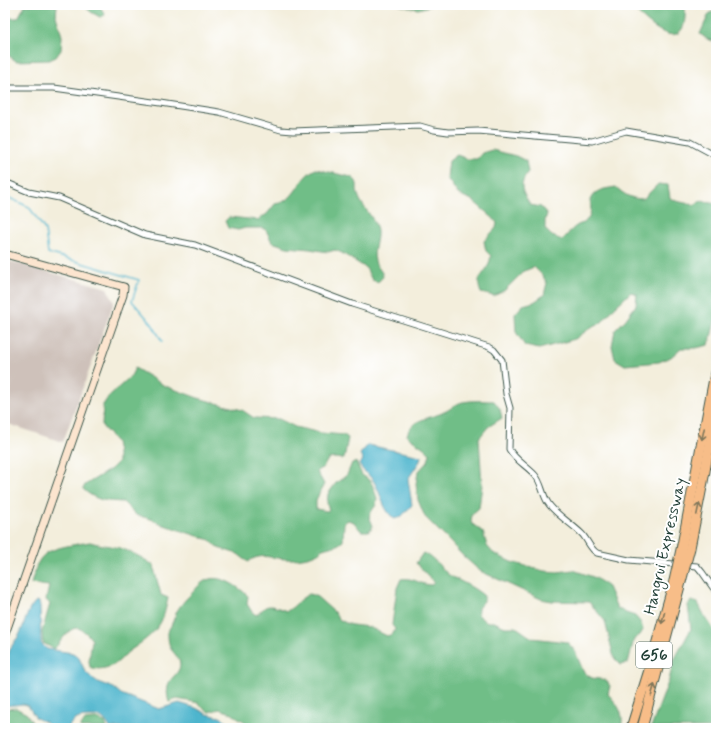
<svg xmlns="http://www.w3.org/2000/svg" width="721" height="733" viewBox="0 0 721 733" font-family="Mynerve,sans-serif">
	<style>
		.industrial { fill: #cec1ba }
		.forest { fill: #6fbe87; stroke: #477e5e }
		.water { fill: #4eb5cd; stroke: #367980 }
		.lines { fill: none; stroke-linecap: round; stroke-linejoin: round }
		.stream { stroke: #4eb5cd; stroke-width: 1.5 }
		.street-casing { stroke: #3f584d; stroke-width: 7 }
		.secondary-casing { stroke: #3f584d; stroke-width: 9 }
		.highway-casing { stroke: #3f584d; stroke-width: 11 }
		.street { stroke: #fff; stroke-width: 5 }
		.secondary { stroke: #fce5cf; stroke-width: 7 }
		.highway { stroke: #f7bd88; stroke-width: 9 }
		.highway-bridge-casing { stroke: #3f584d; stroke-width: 11; stroke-linecap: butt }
		.highway-bridge { stroke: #f7bd88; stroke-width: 9 }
		.oneway { stroke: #80775a }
		.labels { text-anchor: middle; stroke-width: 4; stroke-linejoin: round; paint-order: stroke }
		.shield { fill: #fff; stroke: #627771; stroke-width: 1 }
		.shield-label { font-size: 15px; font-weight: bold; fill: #1f3d34 }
		.street-label { font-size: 16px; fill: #1f3d34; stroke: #fff }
	</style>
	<rect width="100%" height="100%" fill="#fff"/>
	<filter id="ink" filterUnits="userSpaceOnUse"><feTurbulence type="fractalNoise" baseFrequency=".025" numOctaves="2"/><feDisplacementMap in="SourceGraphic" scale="8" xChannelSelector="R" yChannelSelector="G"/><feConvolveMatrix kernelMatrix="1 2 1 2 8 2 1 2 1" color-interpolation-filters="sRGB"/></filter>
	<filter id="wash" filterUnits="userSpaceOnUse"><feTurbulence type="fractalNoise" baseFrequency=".012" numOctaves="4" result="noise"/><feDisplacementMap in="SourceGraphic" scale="16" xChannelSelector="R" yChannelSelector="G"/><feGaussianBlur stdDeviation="0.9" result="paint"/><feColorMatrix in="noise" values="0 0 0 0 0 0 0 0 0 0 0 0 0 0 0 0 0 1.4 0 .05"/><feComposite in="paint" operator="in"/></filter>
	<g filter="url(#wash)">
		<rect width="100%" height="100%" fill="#f3eedc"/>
		<path class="industrial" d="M 5,260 L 107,288 L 114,302 L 63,442 L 5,423 Z"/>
		<g class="forest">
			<path d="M 25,5 L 57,5 L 56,16 L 62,36 L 61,50 L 56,57 L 49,60 L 16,61 L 5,53 L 5,18 L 18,18 Z"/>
			<path d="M 83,5 L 99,5 L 105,15 L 100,17 L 91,12 Z"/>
			<path d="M 399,5 L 433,5 L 418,9 Z"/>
			<path d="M 629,5 L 685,5 C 685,12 686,23 682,29 C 670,48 639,14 629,5 Z"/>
			<path d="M 716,9 L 716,42 L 707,39 L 700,34 L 709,14 Z"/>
			<path d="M 492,150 L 516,156 L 526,161 L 528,172 C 518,187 522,191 530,205 L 541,207 L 547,214 L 545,220 L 545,229 L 552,236 L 562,240 C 570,233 573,225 584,223 C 591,216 592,210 590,200 C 595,189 605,189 616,187 C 624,195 632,199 643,199 L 658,184 L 668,185 L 670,198 L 676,201 L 694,205 L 701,201 L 716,204 L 716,317 L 709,345 L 696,348 L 681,348 L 671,357 L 659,362 L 625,365 L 615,359 L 612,346 L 615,330 L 626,319 L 636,305 L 637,294 L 631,292 L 614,308 L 601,323 L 593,326 L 575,339 L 539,349 L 525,346 L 516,332 L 515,314 L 523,305 L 534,302 L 544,295 L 547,283 L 542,275 L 534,267 L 524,271 L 505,290 L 494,296 L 481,293 C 475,277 482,278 488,266 C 490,263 490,259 491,256 L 486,251 L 484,241 L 496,228 L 497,223 L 493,218 L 472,200 L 458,194 L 447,178 L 449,161 L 457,155 L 467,159 L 477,159 L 482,153 Z"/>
			<path d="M 316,169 L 351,177 C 361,183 355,187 358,195 C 362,208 375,217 377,231 C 378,241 372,251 375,261 C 376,267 383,271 383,277 L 378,282 L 372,280 L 366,268 L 342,253 L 335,250 L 328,252 L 310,249 L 287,247 L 272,242 L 266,230 L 262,228 L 245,228 L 238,230 L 228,228 L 225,221 L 229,217 L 258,220 L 267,214 L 275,204 C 298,201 297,177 316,169 Z"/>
			<path d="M 135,368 L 165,386 L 198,398 L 242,410 L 254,418 L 279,419 L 295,427 L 321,433 L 344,435 L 348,438 L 344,459 L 335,458 L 328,459 L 323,468 L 319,469 L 317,472 L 324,484 L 316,500 L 316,509 L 327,511 L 329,510 L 327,503 L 328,494 L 336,483 L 347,475 L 352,463 L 356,462 L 362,475 L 368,479 L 372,484 L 377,498 L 376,505 L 373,509 L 369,516 L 373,526 L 369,531 L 361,531 L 354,522 L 348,520 L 344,523 L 343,541 C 336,547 332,546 323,549 C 318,551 323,550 318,553 C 311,557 299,559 291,559 C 276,560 261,551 248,562 L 238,554 L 218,548 L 210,540 L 164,525 L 151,519 L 136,515 L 123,502 C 106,501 96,501 83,489 L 85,485 L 111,469 L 118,462 L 118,453 L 116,442 L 102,426 L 103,405 L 109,396 L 131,376 Z"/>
			<path d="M 494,401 L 500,409 L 502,418 L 488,427 L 479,438 L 482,485 L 479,508 L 472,514 L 471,523 L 483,532 L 487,546 L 493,553 L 511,562 L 544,571 L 558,572 L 573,570 L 596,578 L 608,587 L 617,608 L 626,613 L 635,616 L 641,623 L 643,630 L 640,635 L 634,639 L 628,663 L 621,665 L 614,658 L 605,621 L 589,602 L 552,601 L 541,599 L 480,571 L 462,555 L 452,544 L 425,517 L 418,500 L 416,484 L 418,472 L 428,461 L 430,454 C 424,446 415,443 407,436 C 410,418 431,419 444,412 C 450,410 456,403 463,402 C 472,400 484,401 494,401 Z"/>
			<path d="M 90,542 C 99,545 107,545 115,547 C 127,549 143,558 153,565 L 161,595 L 168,598 C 166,607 164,618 159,625 C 151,637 139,644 128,652 C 123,657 117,664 111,666 C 104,669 96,670 90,667 L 89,661 L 92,640 C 74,615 67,635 54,649 L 43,643 L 42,632 L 50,604 L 46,600 L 49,586 L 31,584 C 34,574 36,562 44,555 C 52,547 79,544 90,542 Z"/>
			<path d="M 423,553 C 436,558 439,567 449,575 C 461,582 474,587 484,596 L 484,601 L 478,608 L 478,614 L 483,620 L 488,622 L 494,622 L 505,627 L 516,627 L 532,638 L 567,642 L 575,651 L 584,673 L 592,678 L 606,680 L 610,686 L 608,694 C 617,704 625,713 621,728 L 586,727 L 585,728 L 552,728 L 548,725 L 543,728 L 255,728 L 229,712 L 219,709 L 209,712 L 204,709 L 199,703 L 177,699 L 169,702 C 167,696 166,687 170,681 C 174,675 179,673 180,665 C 180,658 175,655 171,649 C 168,643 168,637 168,631 C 172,625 174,618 177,611 C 181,604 187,598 193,592 C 197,588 201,582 207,580 C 220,574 239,587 248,596 L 247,604 L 252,612 L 256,615 C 259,613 261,611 264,608 C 270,603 280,609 287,611 C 295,607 300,598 309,594 L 316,596 L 334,612 L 340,620 L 346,623 L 352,625 L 369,627 L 387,636 L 393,634 L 395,629 L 392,625 L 397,588 L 401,579 C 415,577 419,585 432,585 L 434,582 L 416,563 Z"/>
			<path d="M 691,601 L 698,603 L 704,615 L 716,633 L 716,728 L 651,728 L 669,680 L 674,660 L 691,629 L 688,605 Z"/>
			<path d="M 16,708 L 27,714 L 33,724 L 39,728 L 5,728 L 5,709 Z"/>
			<path d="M 96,719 L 105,722 L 107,728 L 80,728 L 85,720 Z"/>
		</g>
		<g class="water">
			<path d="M 368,445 L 421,456 L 420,461 L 408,479 L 412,505 L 401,517 L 394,519 C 390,515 386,510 384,505 C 380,496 378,487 372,479 C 367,473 362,471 359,464 L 363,460 L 360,454 Z"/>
			<path d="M 36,601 L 39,602 L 40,606 L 41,643 L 47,649 L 73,653 L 79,658 L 85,671 L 95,681 L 114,688 L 121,694 L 154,707 L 159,709 L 179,703 L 196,708 L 207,714 L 220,717 L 236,726 L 245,728 L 110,728 C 108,725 106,720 102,718 C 99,716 96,717 93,717 C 82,717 74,717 68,728 L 50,728 L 45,722 L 36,718 L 28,706 L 23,704 L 5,706 C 5,687 2,661 13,644 C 15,640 19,637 21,631 C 26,620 27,610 36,601 Z"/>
		</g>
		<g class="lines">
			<path class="stream" d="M 5,196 L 29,207 L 45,230 L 48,253 L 139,280 L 132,301 L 152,324 L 162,341"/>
		</g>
	</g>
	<g filter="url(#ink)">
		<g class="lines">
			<g class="street-casing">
				<g id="street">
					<path d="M 5,88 L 54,88 L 161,103 L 219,112 L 281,130 L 293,131 L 420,126 L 434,130 L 448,132 L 478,131 L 592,141 L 626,131 L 690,142 L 716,156"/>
					<path d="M 5,182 L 29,192 L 59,198 L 145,235 L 195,245 L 352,304 L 489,347 L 494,350 L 502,360 L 506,394 L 510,408 L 509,449 C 515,460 527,466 535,475 C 542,483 542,494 548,503 C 554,513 572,524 582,534 C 587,539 590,549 597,553 L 629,560 L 697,566 L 702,572 L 716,592"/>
				</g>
			</g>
			<g class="secondary-casing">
				<path id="secondary" d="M 5,254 L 124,287 L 123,295 L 5,634"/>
			</g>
			<g class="highway-casing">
				<g id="highway">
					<path d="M 682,545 L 716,368"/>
					<path d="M 690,548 L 703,482 L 716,411"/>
					<path d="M 631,728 L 649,670 L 674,581"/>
					<path d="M 642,728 L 681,582"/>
				</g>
			</g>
			<use href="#street" class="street"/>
			<use href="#secondary" class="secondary"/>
			<use href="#highway" class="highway"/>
			<g class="highway-bridge-casing">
				<g id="highway-bridge">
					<path d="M 674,581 L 682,545"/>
					<path d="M 681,582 L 690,548"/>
				</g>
			</g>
			<use href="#highway-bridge" class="highway-bridge"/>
		</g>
		<defs><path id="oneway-shaft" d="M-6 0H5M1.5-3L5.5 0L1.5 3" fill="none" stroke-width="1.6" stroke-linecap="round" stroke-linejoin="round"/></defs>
		<g class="oneway">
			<use href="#oneway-shaft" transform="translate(703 434) rotate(102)"/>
			<use href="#oneway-shaft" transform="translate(698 509) rotate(-78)"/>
			<use href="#oneway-shaft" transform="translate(663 618) rotate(105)"/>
			<use href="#oneway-shaft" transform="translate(653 690) rotate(-74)"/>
		</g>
	</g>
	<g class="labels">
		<rect class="shield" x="636" y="642" width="36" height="26" rx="3"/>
		<g class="shield-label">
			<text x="654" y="660">G56</text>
		</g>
		<g class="street-label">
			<text transform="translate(664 546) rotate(-77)" y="6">Hangrui Expressway</text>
		</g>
	</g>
	<rect width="721" height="733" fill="none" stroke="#fff" stroke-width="20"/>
</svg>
